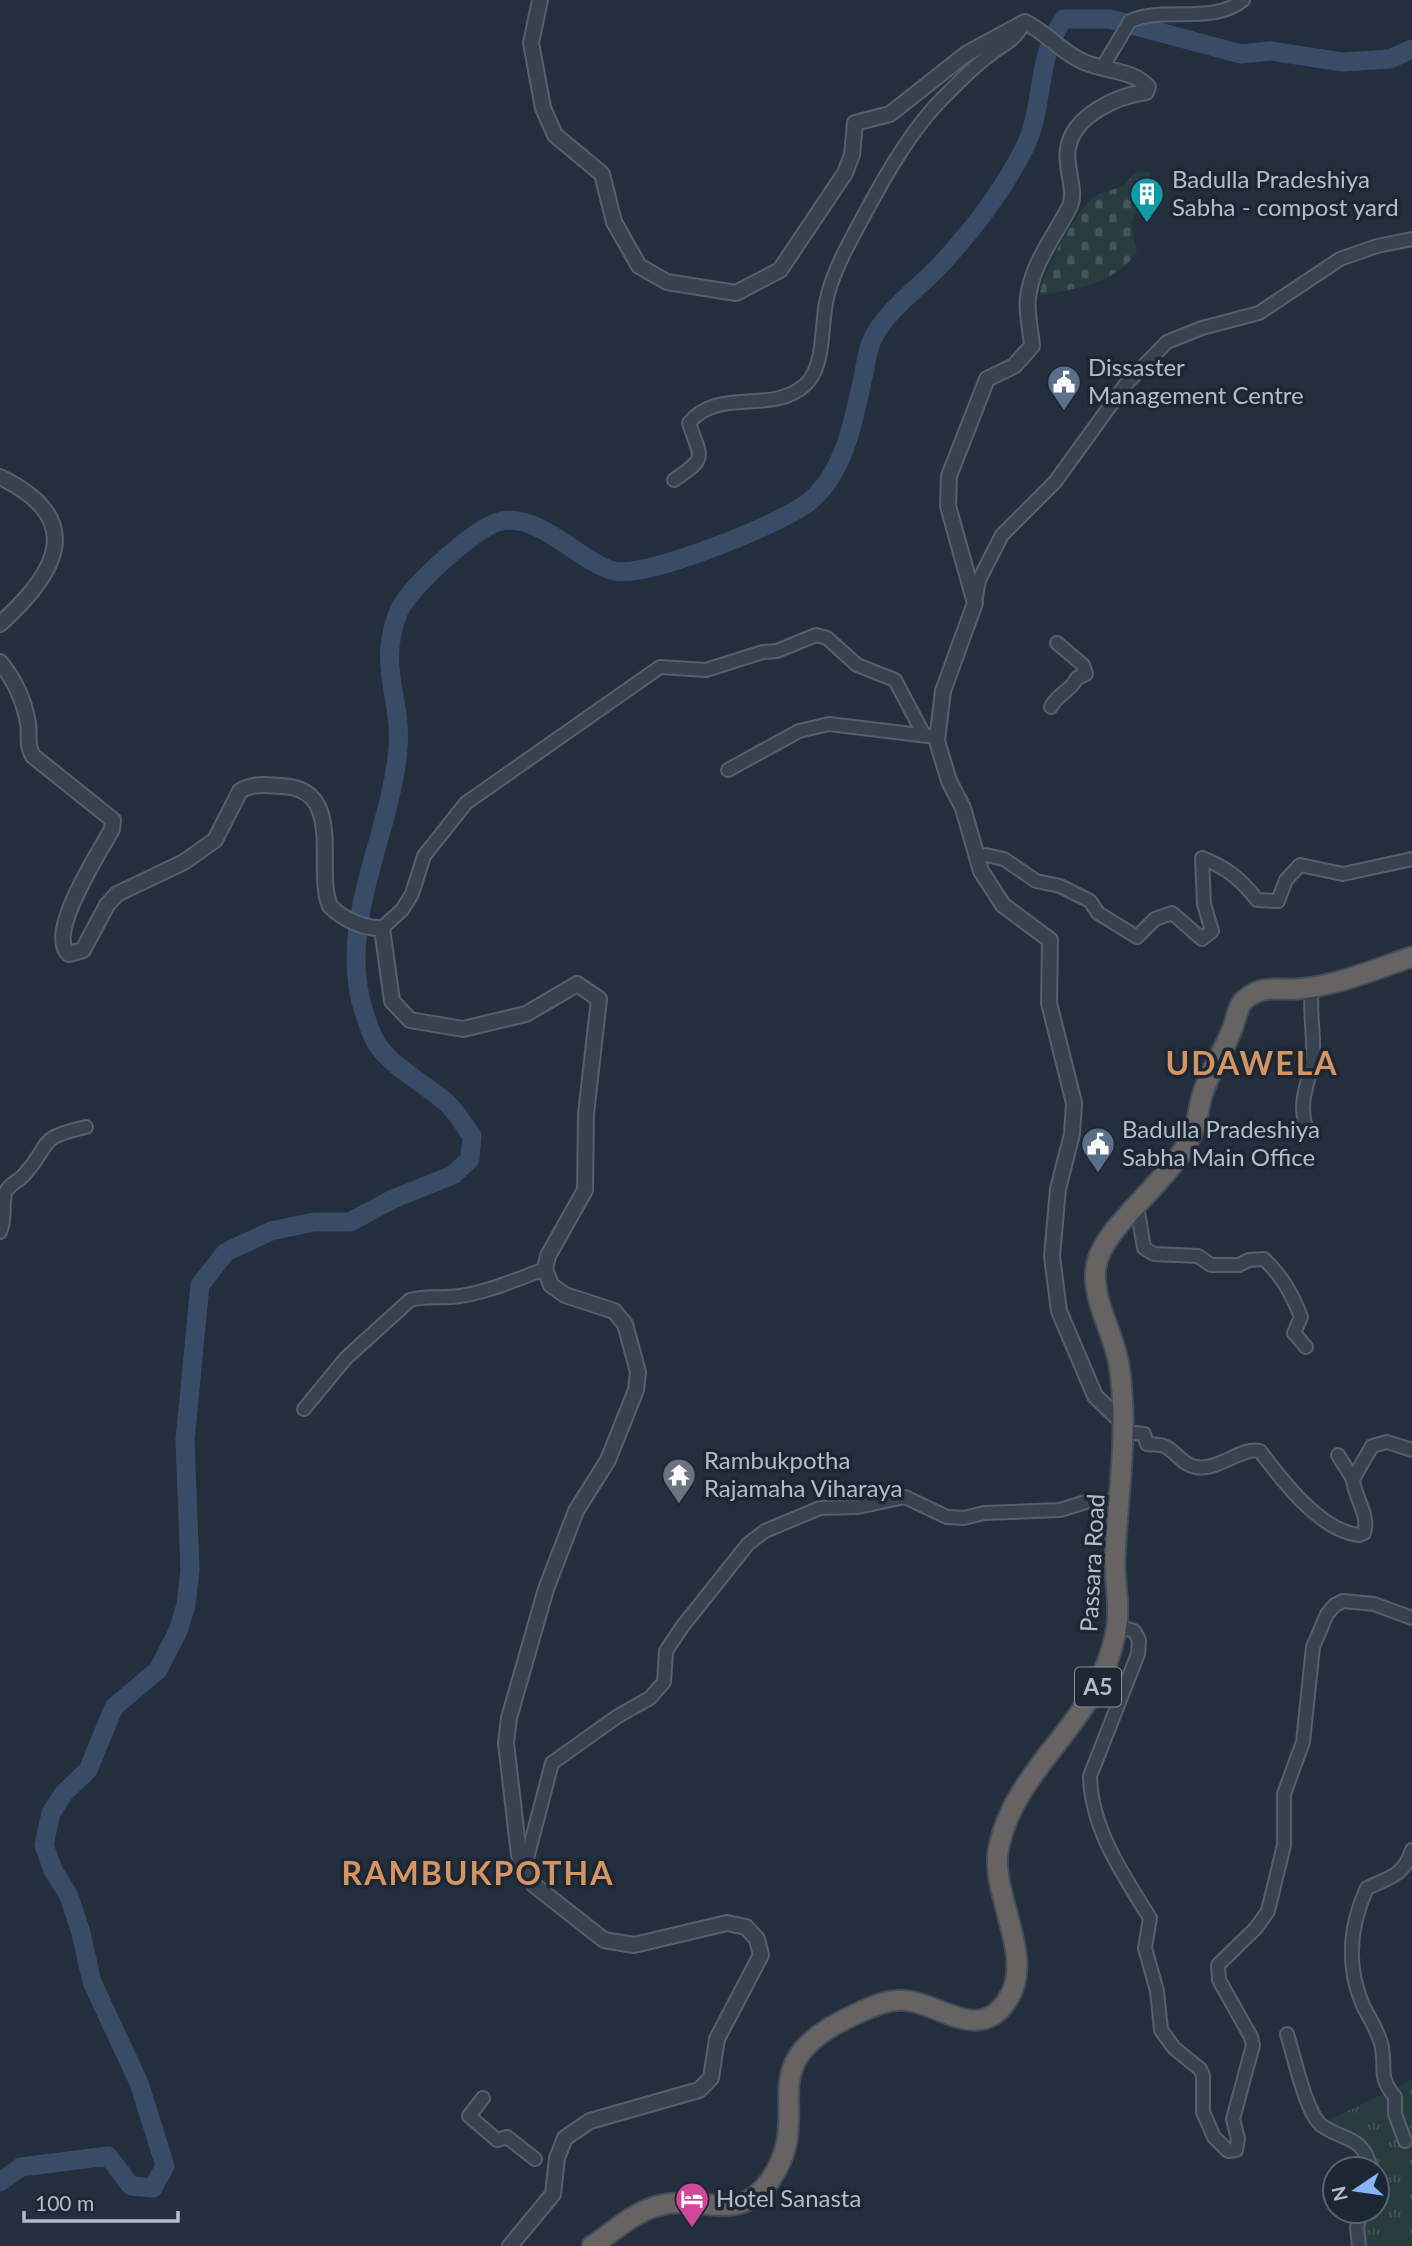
<svg xmlns="http://www.w3.org/2000/svg" width="1412" height="2246" viewBox="0 0 1412 2246" font-family="Lato,sans-serif">
	<style>
		.grass { fill: url(#grass-tufts) }
		.cemetery { fill: url(#cemetery-stones) }
		.lines { fill: none; stroke-linecap: round; stroke-linejoin: round }
		.river { stroke: #394c67; stroke-width: 19 }
		.minor-casing { stroke: #565f6c; stroke-width: 16 }
		.tertiary-casing { stroke: #565f6c; stroke-width: 18 }
		.trunk-casing { stroke: #434c59; stroke-width: 23 }
		.minor { stroke: #38414e; stroke-width: 12 }
		.tertiary { stroke: #38414e; stroke-width: 14 }
		.trunk { stroke: #656462; stroke-width: 19 }
		.labels { text-anchor: middle; stroke-width: 7; stroke-linejoin: round; paint-order: stroke }
		.shield { fill: #1d2633; stroke: #878f9c; stroke-width: 2 }
		.shield-label { font-size: 23px; font-weight: bold; fill: #b4bcc9 }
		.poi-label { font-size: 24px; fill: #b4bcc9; stroke: #1d2633; text-anchor: start }
		.street-label { font-size: 24px; fill: #b4bcc9; stroke: #1d2633 }
		.district-label { font-size: 32px; font-weight: bold; letter-spacing: 2px; fill: #d59563; stroke: #1d2633 }
	</style>
	<defs>
		<pattern id="grass-tufts" width="24" height="20" patternUnits="userSpaceOnUse" patternTransform="scale(1.75)"><rect width="24" height="20" fill="#263c3f"/><path d="M3 7l-1-3M5 7V3M7 7l1-3M15 17l-1-3M17 17v-4M19 17l1-3" fill="none" stroke="#435659"/></pattern>
		<pattern id="cemetery-stones" width="16" height="16" patternUnits="userSpaceOnUse" patternTransform="scale(1.75)"><rect width="16" height="16" fill="#263c3f"/><path d="M2 7V4a2 2 0 0 1 4 0v3zM10 15v-3a2 2 0 0 1 4 0v3z" fill="#435659"/></pattern>
	</defs>
	<rect width="100%" height="100%" fill="#242f3e"/>
	<path class="grass" d="M 1412,2080 L 1412,2246 L 1359,2246 L 1361,2211 L 1377,2211 L 1377,2169 L 1371,2169 L 1365,2151 L 1321,2124 Z"/>
	<path class="cemetery" d="M 1140,171 L 1150,173 L 1150,180 L 1131,224 L 1137,252 C 1115,284 1076,289 1040,295 C 1041,274 1077,210 1094,197 C 1103,190 1115,191 1124,185 C 1130,180 1131,174 1140,171 Z"/>
	<g class="lines">
		<path class="river" d="M 0,2182 L 21,2167 L 108,2156 L 131,2186 L 153,2188 L 165,2166 L 139,2083 L 92,1982 L 81,1933 L 69,1896 L 53,1870 L 44,1845 L 51,1813 L 64,1793 L 88,1770 L 114,1707 L 158,1670 L 178,1631 L 186,1605 L 190,1570 L 185,1440 L 200,1285 L 226,1252 L 271,1231 L 314,1222 L 350,1222 L 393,1199 L 453,1175 L 470,1159 L 472,1136 C 464,1125 457,1113 448,1104 C 428,1086 394,1068 379,1047 C 373,1040 369,1027 366,1018 C 333,928 391,837 398,748 C 402,697 377,668 398,613 C 407,589 474,529 498,522 C 537,510 579,562 614,571 C 645,579 784,523 810,501 C 845,472 854,419 863,377 C 866,365 867,349 873,338 C 888,308 922,286 944,261 C 975,227 1003,190 1024,149 C 1045,109 1035,56 1064,19 L 1110,19 L 1241,54 L 1270,51 L 1342,62 L 1390,59 L 1412,49"/>
		<g class="minor-casing">
			<g id="minor">
				<path d="M 1102,68 L 1130,21 C 1164,6 1213,25 1243,0"/>
				<path d="M 674,480 C 708,457 701,459 689,423 C 717,387 772,415 805,385 C 825,367 821,327 826,303 C 829,286 838,265 846,249 C 871,202 903,139 940,101 C 955,86 970,70 987,57 C 1005,42 1012,44 1025,22"/>
				<path d="M 975,603 L 979,580 L 1002,535 L 1055,482 L 1126,384 L 1167,342 L 1202,328 L 1259,313 L 1340,259 L 1377,246 L 1412,239"/>
				<path d="M 1051,707 C 1057,694 1071,691 1077,678 L 1086,674 L 1083,665 L 1057,643"/>
				<path d="M 728,770 L 799,731 L 829,724 L 928,736"/>
				<path d="M 986,855 L 1004,859 L 1036,881 L 1060,886 L 1090,901 L 1098,913 L 1137,937 L 1155,919 L 1172,913 L 1202,939 L 1212,931 L 1204,904 L 1202,858 C 1227,868 1241,879 1257,900 L 1278,901 L 1286,880 L 1300,865 L 1343,874 L 1412,859"/>
				<path d="M 382,928 L 402,910 L 412,894 L 424,856 L 466,803 L 660,667 L 706,670 L 763,652 L 777,651 L 816,635 L 827,638 L 857,665 L 895,680 L 923,733"/>
				<path d="M 1306,1127 C 1297,1099 1311,1081 1313,1053 C 1314,1031 1309,1010 1312,987"/>
				<path d="M 1137,1206 L 1144,1248 L 1154,1254 L 1198,1256 L 1211,1265 L 1239,1265 L 1249,1260 L 1264,1259 C 1282,1276 1292,1294 1301,1317 L 1294,1333 L 1306,1347"/>
				<path d="M 0,1232 C 6,1219 2,1207 5,1194 C 8,1184 18,1182 24,1175 C 54,1142 34,1139 86,1127"/>
				<path d="M 304,1409 L 346,1358 L 410,1300 C 427,1295 443,1299 460,1296 C 489,1292 517,1279 545,1269"/>
				<path d="M 1124,1432 L 1144,1434 L 1147,1444 C 1152,1445 1159,1444 1164,1446 C 1175,1450 1182,1465 1196,1467 C 1219,1471 1240,1447 1260,1451 C 1282,1480 1320,1531 1359,1535 L 1364,1533 C 1370,1514 1354,1498 1353,1479"/>
				<path d="M 1338,1455 L 1353,1479 L 1372,1446 L 1387,1442 L 1412,1450"/>
				<path d="M 1117,1626 L 1134,1631 L 1139,1640 L 1138,1654 L 1090,1776 C 1091,1828 1123,1875 1150,1918 L 1145,1948 L 1157,1991 L 1161,2030 L 1174,2048 L 1200,2069 L 1203,2075 L 1203,2112 L 1214,2137 L 1228,2151 L 1236,2150 L 1238,2139 L 1233,2119 L 1253,2045 L 1251,2037 L 1219,1980 L 1218,1965 L 1256,1928 L 1268,1911 L 1284,1845 L 1284,1794 L 1303,1742 L 1313,1647 L 1327,1614 L 1335,1605 L 1343,1601 L 1374,1604 L 1412,1618"/>
				<path d="M 524,1870 L 552,1763 L 618,1716 L 650,1698 L 664,1682 L 666,1651 L 682,1627 L 748,1544 L 765,1531 L 820,1508 L 858,1507 L 905,1497 L 947,1517 L 964,1518 L 984,1513 L 1060,1510 L 1089,1501 L 1120,1501"/>
				<path d="M 1287,2034 C 1294,2055 1305,2111 1321,2125 C 1342,2141 1363,2134 1371,2169"/>
				<path d="M 483,2098 L 469,2116 L 497,2140 L 507,2137 L 535,2159"/>
				<path d="M 1405,2141 L 1395,2114 L 1395,2097 C 1378,2076 1386,2072 1382,2048 C 1380,2033 1368,2017 1362,2003 C 1346,1964 1350,1925 1367,1888 C 1391,1877 1403,1876 1412,1850"/>
				<path d="M 1359,2246 L 1357,2227 L 1361,2211"/>
			</g>
		</g>
		<g class="tertiary-casing">
			<g id="tertiary">
				<path d="M 540,0 L 531,43 L 543,108 L 555,135 L 602,174 L 614,222 L 639,266 L 667,282 L 736,293 L 780,270 L 845,173 L 852,155 L 855,123 L 890,114 L 966,54 L 1025,22 C 1047,33 1062,53 1084,62 C 1104,71 1134,70 1148,87 L 1146,92 C 1117,96 1074,115 1068,148 C 1064,165 1077,190 1070,206 C 1055,236 1032,263 1028,298 C 1026,313 1031,331 1032,346 L 1014,366 L 987,379 L 949,476 L 948,506 L 975,603 L 943,691 L 937,741 L 949,781 L 963,808 L 981,871 L 1003,905 L 1050,940 L 1049,1003 L 1074,1103 L 1072,1134 L 1058,1189 L 1052,1256 L 1059,1311 L 1095,1396 L 1124,1424"/>
				<path d="M 0,477 C 87,519 58,572 0,624"/>
				<path d="M 0,662 C 15,680 24,700 28,723 C 30,736 26,744 33,756 L 113,820 L 112,829 C 100,852 45,934 69,954 L 83,950 L 107,905 L 117,894 L 184,862 L 215,840 L 240,791 C 252,783 267,785 281,786 C 347,788 314,870 330,906 C 342,919 365,929 382,928 L 392,1001 L 410,1020 L 463,1029 L 526,1014 L 577,984 L 599,999 L 586,1114 L 585,1190 L 548,1256 L 545,1269 L 551,1285 L 565,1295 L 614,1311 L 625,1324 L 638,1372 L 636,1390 L 608,1460 L 576,1511 L 546,1589 L 509,1718 L 506,1743 L 519,1855 L 534,1885 L 604,1940 L 634,1945 L 727,1923 L 746,1927 L 757,1939 L 761,1955 L 717,2039 L 711,2078 L 699,2090 L 590,2121 L 565,2138 L 557,2158 L 553,2194 L 510,2246"/>
			</g>
		</g>
		<g class="trunk-casing">
			<path id="trunk" d="M 592,2246 C 612,2233 630,2215 654,2207 C 702,2191 737,2228 771,2179 C 818,2110 743,2065 856,2014 C 873,2006 890,1998 909,2001 C 943,2006 981,2043 1008,1999 C 1036,1957 988,1891 999,1846 C 1017,1763 1100,1722 1116,1631 C 1121,1606 1114,1582 1115,1557 C 1118,1493 1129,1429 1119,1365 C 1114,1333 1091,1299 1096,1267 C 1101,1225 1179,1177 1195,1126 C 1199,1114 1199,1102 1204,1090 C 1211,1070 1223,1052 1231,1032 C 1235,1024 1236,1014 1240,1006 C 1243,1000 1246,998 1253,994 C 1265,986 1282,990 1297,989 C 1337,986 1375,969 1412,957"/>
		</g>
		<use href="#minor" class="minor"/>
		<use href="#tertiary" class="tertiary"/>
		<use href="#trunk" class="trunk"/>
	</g>
	<defs>
		<g id="building-pin" transform="scale(1.75)"><path d="M0 17L-7.5 6A9.5 9.5 0 1 1 7.5 6Z" fill="#0f9aa8" stroke="#1d2633"/><path d="M-4-6H4V6H1V3H-1V6H-4ZM-2.5-4.3h1.7v1.8h-1.7ZM.8-4.3h1.7v1.8H.8ZM-2.5-1h1.7V.8h-1.7ZM.8-1h1.7V.8H.8Z" fill="#fff"/></g>
		<g id="civic-pin" transform="scale(1.75)"><path d="M0 17L-7.5 6A9.5 9.5 0 1 1 7.5 6Z" fill="#5c6f8a" stroke="#1d2633"/><path d="M-.6-6.5H3V-4.5H.6V-3L4-1V1h2V6H-6V1h2V-1L-.6-3ZM-1.2 2.5V6h2.4V2.5Z" fill="#fff"/></g>
		<g id="temple-pin" transform="scale(1.75)"><path d="M0 17L-7.5 6A9.5 9.5 0 1 1 7.5 6Z" fill="#6b7280" stroke="#1d2633"/><path d="M0-6L5-2H3V0L6.5 2.5H4V6H1.5V3h-3V6H-4V2.5H-6.5L-3 0V-2H-5Z" fill="#fff"/></g>
		<g id="hotel-pin" transform="scale(1.75)"><path d="M0 17L-7.5 6A9.5 9.5 0 1 1 7.5 6Z" fill="#d1479c" stroke="#1d2633"/><path d="M-6-4.5h1.5V1H6V5H4.5V3h-9V5H-6ZM-4 0a1.8 1.8 0 1 1 3.6 0ZM.5 0V-2.5h3Q6-2.5 6 0Z" fill="#fff"/></g>
	</defs>
	<g fill-rule="evenodd">
		<use href="#building-pin" x="1147" y="194"/>
		<use href="#civic-pin" x="1064" y="382"/>
		<use href="#civic-pin" x="1098" y="1144"/>
		<use href="#temple-pin" x="679" y="1475"/>
		<use href="#hotel-pin" x="692" y="2199"/>
	</g>
	<g class="labels">
		<rect class="shield" x="1075" y="1667.5" width="46" height="39" rx="5"/>
		<g class="shield-label">
			<text x="1098" y="1695">A5</text>
		</g>
		<g class="poi-label">
			<text x="1172" y="188">Badulla Pradeshiya<tspan x="1172" dy="28">Sabha - compost yard</tspan></text>
			<text x="1088" y="376">Dissaster<tspan x="1088" dy="28">Management Centre</tspan></text>
			<text x="1122" y="1138">Badulla Pradeshiya<tspan x="1122" dy="28">Sabha Main Office</tspan></text>
			<text x="704" y="1469">Rambukpotha<tspan x="704" dy="28">Rajamaha Viharaya</tspan></text>
			<text x="716" y="2207">Hotel Sanasta</text>
		</g>
		<g class="street-label">
			<text transform="translate(1093 1563) rotate(-87)" y="8">Passara Road</text>
		</g>
		<g class="district-label">
			<text x="1252" y="1075">UDAWELA</text>
			<text x="478" y="1885">RAMBUKPOTHA</text>
		</g>
	</g>
	<g transform="translate(1356 2190) rotate(257)"><circle r="33" fill="#1d2633" stroke="#59626f" stroke-width="2"/>
	<path d="M0-5L12 26L0 18L-12 26Z" fill="#8ab4f8"/>
	<text y="-10" font-size="19" font-weight="bold" text-anchor="middle" fill="#b4bcc9">N</text>
	</g>
	<path d="M24 2211v10h154v-10" fill="none" stroke="#b4bcc9" stroke-width="3.5"/>
	<text x="35" y="2211" font-size="21" fill="#b4bcc9" stroke="#1d2633" stroke-width="5" paint-order="stroke">100 m</text>
</svg>
